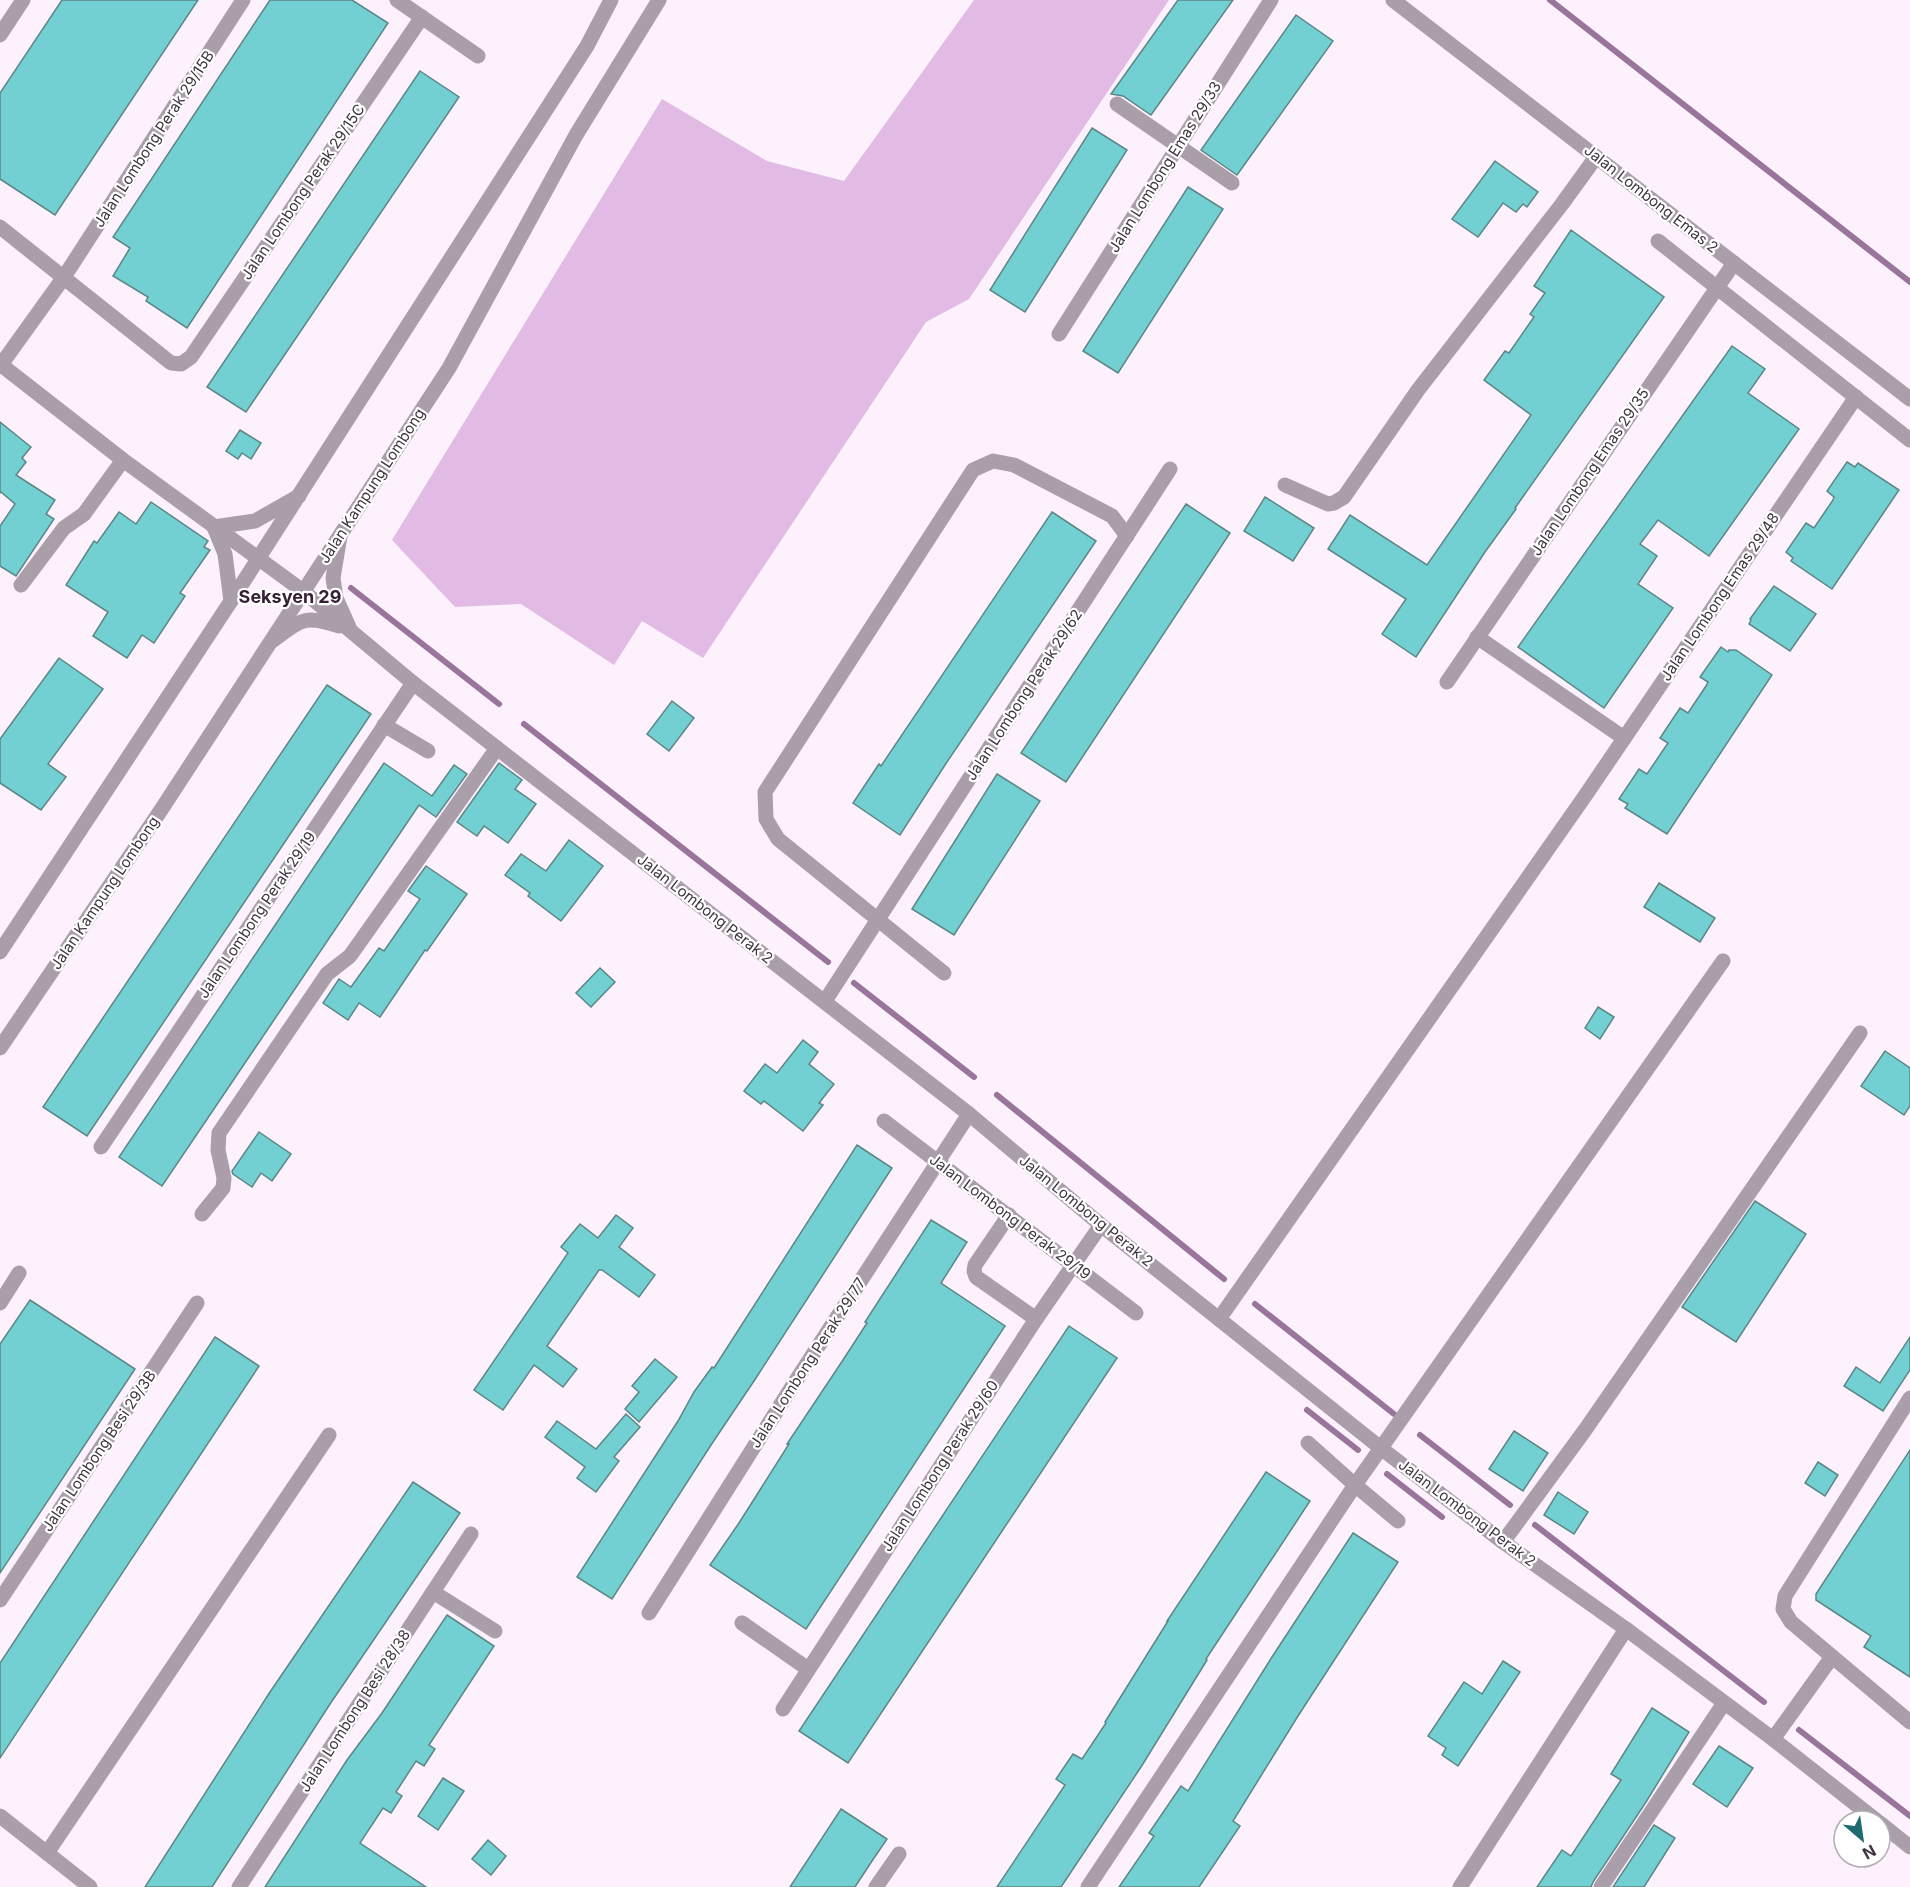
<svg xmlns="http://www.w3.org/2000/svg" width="1910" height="1887" viewBox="0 0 1910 1887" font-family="Inter,sans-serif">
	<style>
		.green { fill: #e1bbe3 }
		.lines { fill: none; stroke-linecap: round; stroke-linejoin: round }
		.stream { stroke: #99759b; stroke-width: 6 }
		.building { fill: #72cfd2; stroke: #5c8687; stroke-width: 1.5 }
		.minor { stroke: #a99eaa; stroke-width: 15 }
		.tertiary { stroke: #a99eaa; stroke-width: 15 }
		.labels { text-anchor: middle; stroke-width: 4.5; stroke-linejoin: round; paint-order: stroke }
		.street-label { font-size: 15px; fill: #3f3540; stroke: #fff }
		.quarter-label { font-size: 18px; font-weight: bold; fill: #352136; stroke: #fff }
	</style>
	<rect width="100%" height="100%" fill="#fcf1fc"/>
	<path class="green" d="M 974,0 L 1169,0 L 969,299 L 926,322 L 703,658 L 642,621 L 614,665 L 521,604 L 455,607 L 392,540 L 662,99 L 767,161 L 844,181 Z"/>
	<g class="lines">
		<g class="stream">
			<path d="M 1550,0 L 1910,282"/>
			<path d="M 351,588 L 499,704"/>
			<path d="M 524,724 L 828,962"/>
			<path d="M 854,983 L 974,1077"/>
			<path d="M 997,1095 L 1224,1279"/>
			<path d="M 1255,1304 L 1394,1414"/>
			<path d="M 1307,1410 L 1358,1450"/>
			<path d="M 1420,1435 L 1510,1505"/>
			<path d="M 1387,1474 L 1442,1517"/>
			<path d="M 1535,1525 L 1764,1702"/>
			<path d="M 1799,1730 L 1910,1816"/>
		</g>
	</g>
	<g class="building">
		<path d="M 62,0 L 198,0 L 55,215 L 0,179 L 0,93 Z"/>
		<path d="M 270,0 L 352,0 L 388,23 L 187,328 L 146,301 L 148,297 L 113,276 L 130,248 L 113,237 Z"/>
		<path d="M 1178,0 L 1233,0 L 1151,115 L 1123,96 L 1111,94 Z"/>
		<path d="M 1296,15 L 1333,41 L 1237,175 L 1201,150 Z"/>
		<path d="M 420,71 L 459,97 L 246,412 L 207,387 Z"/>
		<path d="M 1092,128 L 1127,150 L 1025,312 L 990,290 Z"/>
		<path d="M 1495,161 L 1538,192 L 1527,207 L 1523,204 L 1516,212 L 1503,203 L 1478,237 L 1452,219 Z"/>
		<path d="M 1188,187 L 1223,209 L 1118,373 L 1083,351 Z"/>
		<path d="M 1571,230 L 1664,297 L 1515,508 L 1516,509 L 1485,552 L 1416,657 L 1382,634 L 1406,599 L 1328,549 L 1350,515 L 1427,565 L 1531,415 L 1484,380 L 1505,351 L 1509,353 L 1534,317 L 1530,314 L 1545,293 L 1534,286 Z"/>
		<path d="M 1732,346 L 1765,369 L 1748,393 L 1799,429 L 1709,556 L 1658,520 L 1640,544 L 1657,556 L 1638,584 L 1673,608 L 1604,708 L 1518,647 Z"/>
		<path d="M 0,422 L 31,447 L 22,458 L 26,462 L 16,475 L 55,500 L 46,514 L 54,519 L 16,576 L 0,566 L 0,526 L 15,504 L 1,492 L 0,493 Z"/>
		<path d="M 240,430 L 261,443 L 251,459 L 242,453 L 238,459 L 226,451 Z"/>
		<path d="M 1847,462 L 1855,467 L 1858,463 L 1899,490 L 1832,589 L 1791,561 L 1793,558 L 1786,552 L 1806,523 L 1814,528 L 1833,500 L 1834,497 L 1827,491 Z"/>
		<path d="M 1265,497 L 1314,528 L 1293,561 L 1244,531 Z"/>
		<path d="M 151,502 L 208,541 L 204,547 L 210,550 L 180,593 L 185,596 L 154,643 L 142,635 L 127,658 L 93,636 L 108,612 L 66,585 L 94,541 L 97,543 L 119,512 L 136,524 Z"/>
		<path d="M 1186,504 L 1230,533 L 1066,782 L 1021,753 Z"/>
		<path d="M 1052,512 L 1096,541 L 945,765 L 900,835 L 853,803 L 879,764 L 881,766 Z"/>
		<path d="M 1774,586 L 1816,614 L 1790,651 L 1749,624 L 1751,620 L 1750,619 Z"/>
		<path d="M 1721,647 L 1728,652 L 1729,650 L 1736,650 L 1772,675 L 1667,834 L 1625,808 L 1628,804 L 1619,799 L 1639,769 L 1647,774 L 1668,743 L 1660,738 L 1680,708 L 1688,713 L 1706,686 L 1708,682 L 1700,677 Z"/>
		<path d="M 59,658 L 103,689 L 48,764 L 66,777 L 41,810 L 0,783 L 0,739 Z"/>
		<path d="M 327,685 L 371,714 L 87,1136 L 43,1107 Z"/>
		<path d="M 672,701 L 694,718 L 669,751 L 647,734 Z"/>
		<path d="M 384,763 L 432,796 L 454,765 L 467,774 L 436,817 L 419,805 L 162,1186 L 119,1157 Z"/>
		<path d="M 499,763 L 522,780 L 515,789 L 536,804 L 508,843 L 484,826 L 477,836 L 457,822 Z"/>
		<path d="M 997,774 L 1040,801 L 954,935 L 912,909 Z"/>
		<path d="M 569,840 L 603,866 L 561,921 L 528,896 L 530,893 L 505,875 L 521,854 L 546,871 Z"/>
		<path d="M 426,866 L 467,894 L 427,951 L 425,950 L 380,1017 L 359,1003 L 348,1020 L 323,1003 L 339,979 L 351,987 L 379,948 L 384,951 L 420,899 L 408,891 Z"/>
		<path d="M 1659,883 L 1715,918 L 1700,942 L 1644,907 Z"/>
		<path d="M 600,968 L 615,982 L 591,1007 L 576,993 Z"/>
		<path d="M 1598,1007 L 1614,1017 L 1600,1039 L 1585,1028 Z"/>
		<path d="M 803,1040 L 818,1052 L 809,1064 L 834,1084 L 819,1103 L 823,1105 L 803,1131 L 764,1101 L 761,1104 L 744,1091 L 765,1064 L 777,1073 Z"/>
		<path d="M 1885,1051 L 1910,1068 L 1910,1106 L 1904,1115 L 1861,1086 Z"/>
		<path d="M 259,1132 L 291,1154 L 272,1181 L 261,1173 L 252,1187 L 233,1174 L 232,1171 Z"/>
		<path d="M 857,1145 L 892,1168 L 756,1378 L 711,1445 L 612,1599 L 577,1577 L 678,1421 L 694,1392 L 712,1367 L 714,1368 Z"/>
		<path d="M 1755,1201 L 1806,1234 L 1736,1342 L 1682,1307 Z"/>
		<path d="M 616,1215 L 633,1228 L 619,1247 L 655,1275 L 639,1297 L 602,1270 L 599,1270 L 547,1346 L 577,1369 L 563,1387 L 534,1365 L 503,1410 L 474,1390 L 568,1253 L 561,1247 L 580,1224 L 598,1238 Z"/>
		<path d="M 931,1220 L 967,1242 L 941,1283 L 1005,1326 L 806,1629 L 710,1565 L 739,1523 L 789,1444 L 787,1444 L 843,1360 L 867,1323 L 865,1322 Z"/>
		<path d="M 30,1300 L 135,1369 L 0,1573 L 0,1344 Z"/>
		<path d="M 1069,1326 L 1117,1358 L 848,1763 L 799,1731 Z"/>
		<path d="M 215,1337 L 259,1366 L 0,1758 L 0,1663 Z"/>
		<path d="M 1910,1337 L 1910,1370 L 1883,1411 L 1844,1386 L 1856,1367 L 1880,1383 Z"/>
		<path d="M 655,1359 L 677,1377 L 639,1422 L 625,1409 L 639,1392 L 632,1386 Z"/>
		<path d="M 626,1414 L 640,1427 L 614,1457 L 619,1461 L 596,1492 L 577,1478 L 585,1467 L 545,1437 L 557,1421 L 596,1449 Z"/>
		<path d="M 1514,1431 L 1548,1453 L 1523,1491 L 1489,1469 Z"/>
		<path d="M 1910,1450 L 1910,1677 L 1864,1647 L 1871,1636 L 1816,1600 L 1816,1594 Z"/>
		<path d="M 1818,1462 L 1838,1475 L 1825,1496 L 1805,1483 Z"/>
		<path d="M 1266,1472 L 1310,1501 L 1206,1659 L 1207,1660 L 1141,1767 L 1061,1887 L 997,1887 L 1065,1785 L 1056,1779 L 1073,1754 L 1082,1759 L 1106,1723 L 1105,1722 L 1168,1621 L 1167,1621 Z"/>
		<path d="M 413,1482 L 460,1513 L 330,1704 L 212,1887 L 145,1887 L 270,1692 Z"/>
		<path d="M 1558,1492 L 1588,1512 L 1574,1534 L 1544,1515 Z"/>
		<path d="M 1353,1533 L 1398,1562 L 1298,1716 L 1233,1821 L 1240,1826 L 1199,1887 L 1119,1887 L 1154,1836 L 1149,1833 L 1181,1786 L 1188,1791 L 1272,1657 Z"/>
		<path d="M 447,1615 L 494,1646 L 429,1745 L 435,1749 L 424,1766 L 416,1761 L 396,1792 L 402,1796 L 391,1813 L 383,1808 L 360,1843 L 426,1887 L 265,1887 L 347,1760 L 382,1713 Z"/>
		<path d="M 1503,1661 L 1520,1672 L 1458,1766 L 1442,1755 L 1446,1748 L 1428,1736 L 1464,1682 L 1482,1694 Z"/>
		<path d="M 1652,1708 L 1689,1732 L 1646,1802 L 1593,1882 L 1591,1887 L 1537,1887 L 1562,1850 L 1571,1856 L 1621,1780 L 1611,1774 Z"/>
		<path d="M 1719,1746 L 1753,1768 L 1727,1807 L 1693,1784 Z"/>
		<path d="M 443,1778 L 464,1791 L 438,1830 L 418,1816 Z"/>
		<path d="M 841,1809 L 887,1839 L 872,1861 L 855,1887 L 790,1887 Z"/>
		<path d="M 1654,1825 L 1675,1838 L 1644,1887 L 1613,1887 Z"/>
		<path d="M 488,1840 L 506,1856 L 491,1875 L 472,1859 Z"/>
	</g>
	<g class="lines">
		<g class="minor">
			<path d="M 397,0 L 478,56"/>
			<path d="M 1393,0 L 1910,399"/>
			<path d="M 0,35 L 23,0"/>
			<path d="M 1117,104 L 1232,183"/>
			<path d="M 0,227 L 171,363 L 181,364 L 191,357 L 422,17"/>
			<path d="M 1658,241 L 1910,440"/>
			<path d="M 1059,334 L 1271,0"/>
			<path d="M 0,364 L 123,460 L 303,591 L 413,683 L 969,1114 L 1101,1225 L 1382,1449 L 1503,1542 L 1626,1629 L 1773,1739 L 1877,1821"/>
			<path d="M 0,366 L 64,277 L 243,0"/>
			<path d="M 1285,485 L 1328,504 L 1334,503 L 1344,497 L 1418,390 L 1562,204 L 1596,157"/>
			<path d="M 214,527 L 255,521 L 299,496"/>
			<path d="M 214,527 L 225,554 L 231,601"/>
			<path d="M 340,536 L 333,578 L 336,598 L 349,627"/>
			<path d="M 21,585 L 64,528 L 84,514 L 123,460"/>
			<path d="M 1477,637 L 1624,738"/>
			<path d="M 272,641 C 301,620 304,614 339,626"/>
			<path d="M 1447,682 L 1734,263"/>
			<path d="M 384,725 L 428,751"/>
			<path d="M 944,973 L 778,839 L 766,819 L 765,792 L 973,470 L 993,461 L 1014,465 L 1112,516 L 1127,536"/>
			<path d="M 825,1001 L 1170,469"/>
			<path d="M 884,1121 L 1136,1313"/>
			<path d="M 101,1147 L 413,683"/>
			<path d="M 202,1214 L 223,1188 L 224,1178 L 218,1150 L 219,1133 L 327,974 L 350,956 L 497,748"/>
			<path d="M 1009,1215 L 975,1265 L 974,1271 L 976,1277 L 1036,1319"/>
			<path d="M 0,1303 L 19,1273"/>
			<path d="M 1219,1319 L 1585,796 L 1856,397"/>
			<path d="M 1910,1398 L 1785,1596 L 1783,1609 L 1791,1622 L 1910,1722"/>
			<path d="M 1308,1443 L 1355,1485 L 1398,1521"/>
			<path d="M 1503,1542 L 1585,1430 L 1860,1033"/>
			<path d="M 433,1592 L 495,1631"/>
			<path d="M 0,1600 L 197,1303"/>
			<path d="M 649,1613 L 795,1382 L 969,1114"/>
			<path d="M 742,1623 L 808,1669"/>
			<path d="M 783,1709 L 1036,1319 L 1101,1225"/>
			<path d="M 1773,1739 L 1832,1657"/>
			<path d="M 0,1816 L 90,1887"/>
			<path d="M 1880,1823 L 1910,1847"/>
			<path d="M 47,1853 L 329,1435"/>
			<path d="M 239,1887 L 471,1534"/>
			<path d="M 876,1887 L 899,1854"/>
			<path d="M 1088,1887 L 1355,1485 L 1723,961"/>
			<path d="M 1460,1887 L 1626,1629"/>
			<path d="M 1601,1887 L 1724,1703"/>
		</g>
		<g class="tertiary">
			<path d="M 0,952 L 231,601 L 587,46 L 611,0"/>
			<path d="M 0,1048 L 161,810 L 449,368 L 576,135 L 659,0"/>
		</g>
	</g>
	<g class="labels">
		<g class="street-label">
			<text transform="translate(154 139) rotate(-57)" y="5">Jalan Lombong Perak 29/15B</text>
			<text transform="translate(1165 167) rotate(-58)" y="5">Jalan Lombong Emas 29/33</text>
			<text transform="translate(303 192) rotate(-56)" y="5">Jalan Lombong Perak 29/15C</text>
			<text transform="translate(1651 199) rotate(38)" y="5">Jalan Lombong Emas 2</text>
			<text transform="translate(1590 472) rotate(-56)" y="5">Jalan Lombong Emas 29/35</text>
			<text transform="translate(372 486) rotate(-57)" y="5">Jalan Kampung Lombong</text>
			<text transform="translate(1720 597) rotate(-56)" y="5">Jalan Lombong Emas 29/48</text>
			<text transform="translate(1024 695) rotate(-57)" y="5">Jalan Lombong Perak 29/62</text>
			<text transform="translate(105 893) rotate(-56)" y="5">Jalan Kampung Lombong</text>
			<text transform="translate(705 909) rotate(38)" y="5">Jalan Lombong Perak 2</text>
			<text transform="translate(257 915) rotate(-56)" y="5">Jalan Lombong Perak 29/19</text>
			<text transform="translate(1086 1211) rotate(39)" y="5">Jalan Lombong Perak 2</text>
			<text transform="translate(1010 1217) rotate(37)" y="5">Jalan Lombong Perak 29/19</text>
			<text transform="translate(808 1363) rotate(-57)" y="5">Jalan Lombong Perak 29/77</text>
			<text transform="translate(99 1451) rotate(-56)" y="5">Jalan Lombong Besi 29/3B</text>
			<text transform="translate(940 1466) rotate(-57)" y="5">Jalan Lombong Perak 29/60</text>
			<text transform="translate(1467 1513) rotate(37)" y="5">Jalan Lombong Perak 2</text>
			<text transform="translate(355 1711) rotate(-57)" y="5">Jalan Lombong Besi 28/38</text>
		</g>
		<g class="quarter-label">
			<text x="290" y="603">Seksyen 29</text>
		</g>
	</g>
	<g transform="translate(1862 1839) rotate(151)"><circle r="28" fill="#ffffff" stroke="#b2aeb3" stroke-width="1.5"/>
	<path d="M0-4.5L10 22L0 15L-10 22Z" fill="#1f6b6d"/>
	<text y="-9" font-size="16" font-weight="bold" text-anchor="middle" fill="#3f3540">N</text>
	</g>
</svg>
